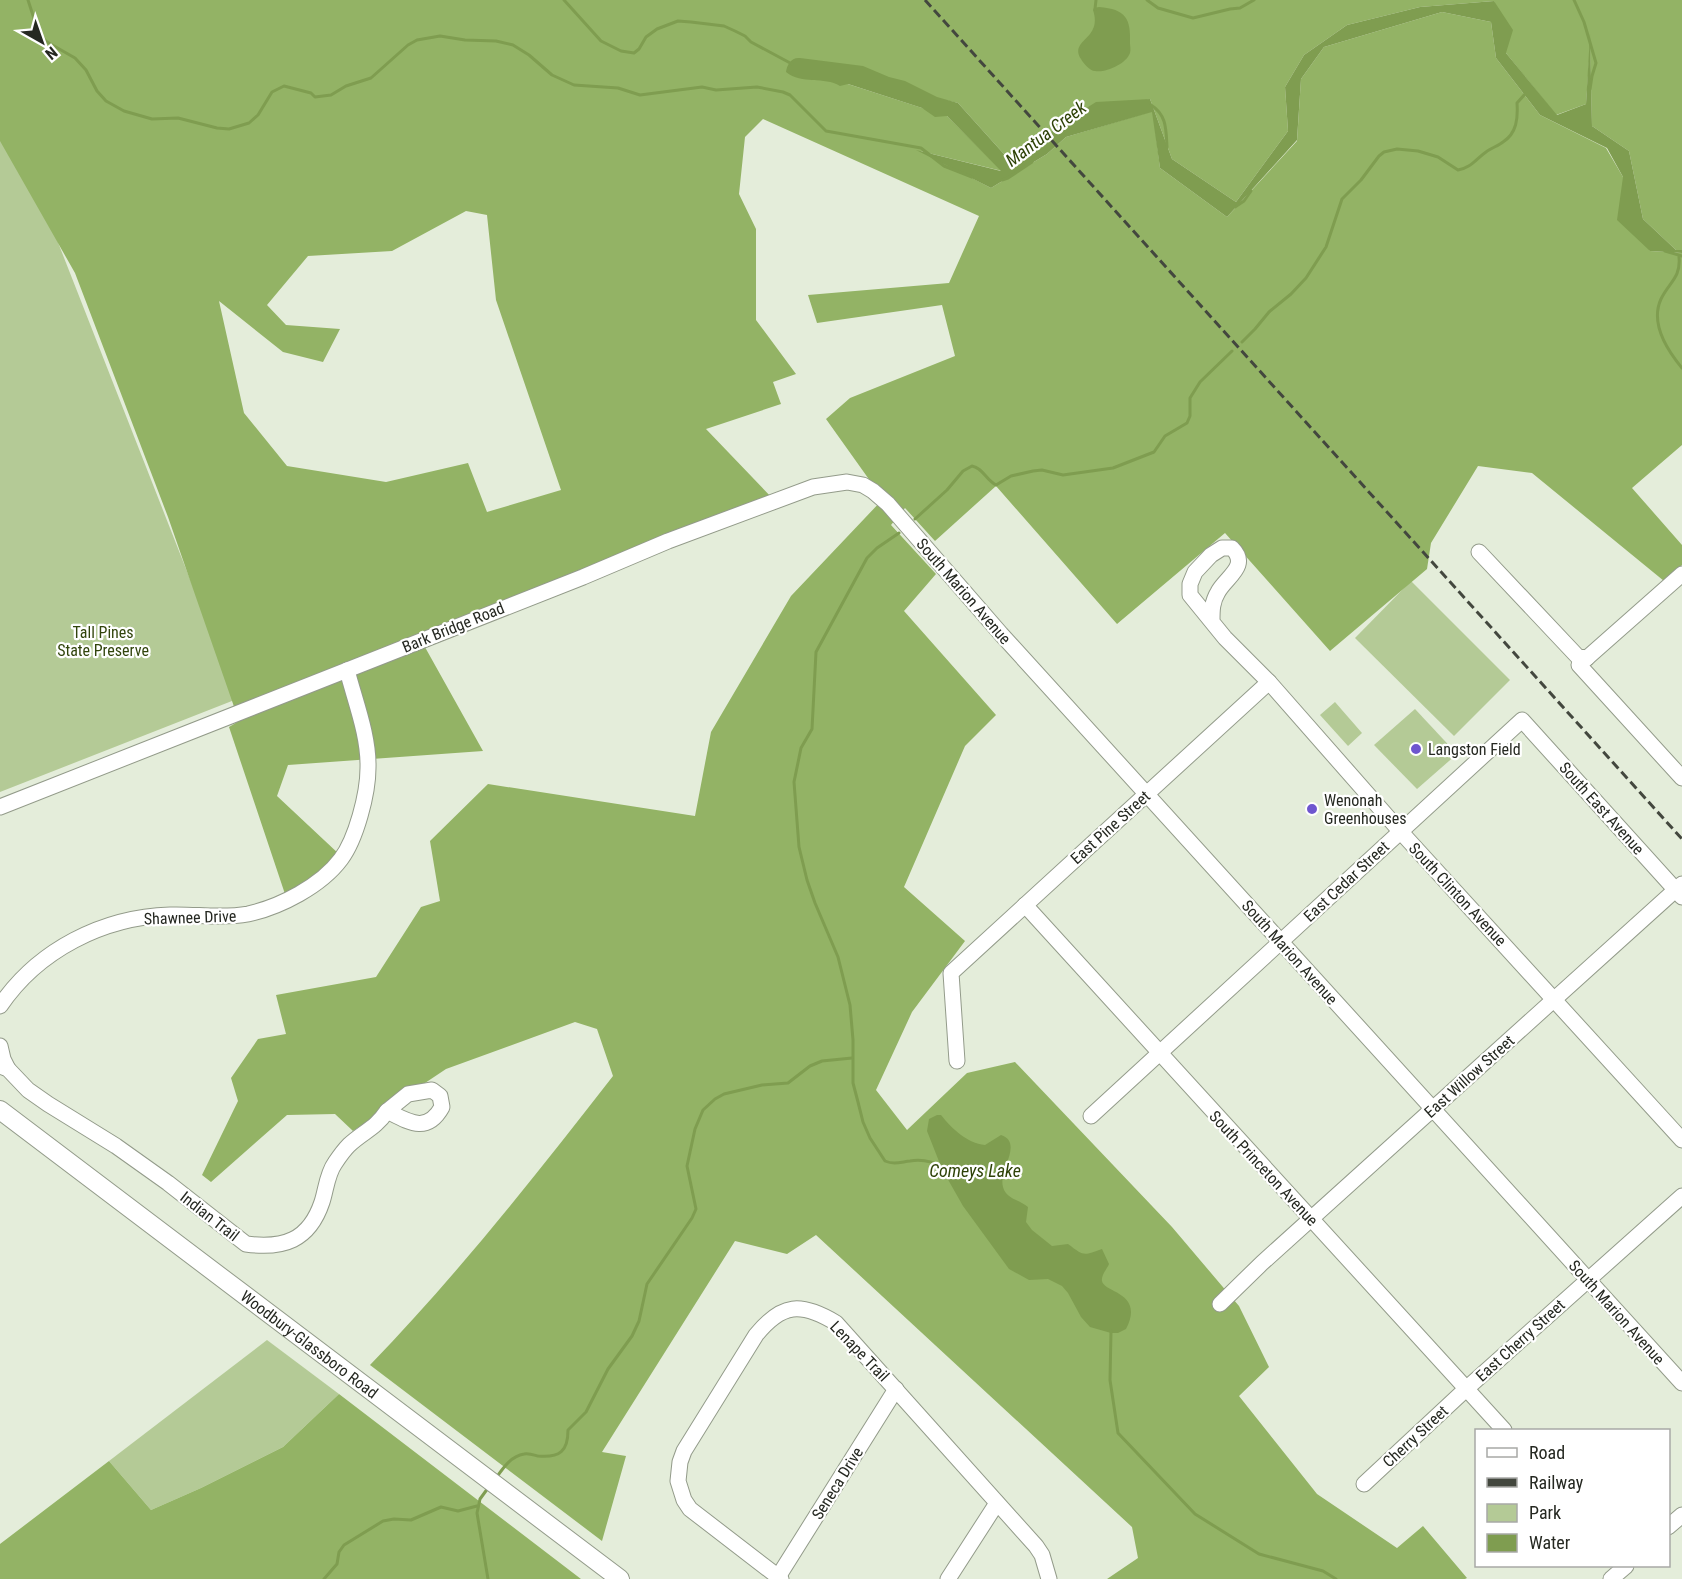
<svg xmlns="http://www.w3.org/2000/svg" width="1682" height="1579" viewBox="0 0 1682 1579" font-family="'Roboto Condensed',sans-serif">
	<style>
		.green { fill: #b4ca96 }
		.forest { fill: #93b365; fill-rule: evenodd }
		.water { fill: #7f9d50 }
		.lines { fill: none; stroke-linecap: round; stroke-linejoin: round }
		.stream { stroke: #7f9d50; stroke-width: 3 }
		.minor-casing { stroke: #939b8a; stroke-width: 17 }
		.major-casing { stroke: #939b8a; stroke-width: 20 }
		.minor { stroke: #fff; stroke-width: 15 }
		.major { stroke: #fff; stroke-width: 18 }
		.rail { stroke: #43473e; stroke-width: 3; stroke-dasharray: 9 4.5; stroke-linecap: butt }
		.poi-dot { fill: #6e56cf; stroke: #fff; stroke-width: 2 }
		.labels { text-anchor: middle; stroke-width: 4.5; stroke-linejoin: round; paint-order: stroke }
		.street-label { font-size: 16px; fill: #252821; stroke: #fff }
		.park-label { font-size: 16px; fill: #31440b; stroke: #fff }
		.poi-label { font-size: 16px; fill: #252821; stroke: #fff; text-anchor: start }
		.water-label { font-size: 18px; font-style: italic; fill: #2e4207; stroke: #fff }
	</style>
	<rect width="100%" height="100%" fill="#e4edda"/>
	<g class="green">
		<path d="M 0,0 L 30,171 L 237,699 L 0,792 Z"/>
		<path d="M 1411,581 L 1510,680 L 1454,736 L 1355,638 Z"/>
		<path d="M 1335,702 L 1362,733 L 1348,746 L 1320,715 Z"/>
		<path d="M 1415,709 L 1457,754 L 1417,789 L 1374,745 Z"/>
		<path d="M 267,1340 L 339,1394 L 283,1447 L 201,1488 L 151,1510 L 109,1461 Z"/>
	</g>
	<g class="forest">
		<path d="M 0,0 L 1682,0 L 1682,250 L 1676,250 L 1643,219 L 1629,151 L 1592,126 L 1590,47 L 1586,104 L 1556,115 L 1506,53 L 1494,1 L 1420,7 L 1347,25 L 1304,55 L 1285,87 L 1288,131 L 1236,202 L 1172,159 L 1150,99 L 1058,126 L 1012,163 L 958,103 L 789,65 L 947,116 L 1002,171 L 920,151 L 991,188 L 1047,154 L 1066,137 L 1153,111 L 1160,168 L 1227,217 L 1297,141 L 1301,79 L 1324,47 L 1442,12 L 1491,22 L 1496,58 L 1540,115 L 1606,148 L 1623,177 L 1650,251 L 1682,253 L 1682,445 L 1632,488 L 1682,545 L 1682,565 L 1664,581 L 1532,473 L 1478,466 L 1431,543 L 1427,569 L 1330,651 L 1225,533 L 1117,624 L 996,486 L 935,541 L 905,508 L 891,525 L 936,574 L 904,611 L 996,715 L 965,746 L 904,887 L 965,941 L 912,1012 L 876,1090 L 907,1130 L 967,1073 L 1015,1062 L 1172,1227 L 1239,1306 L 1269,1367 L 1239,1396 L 1317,1494 L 1397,1548 L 1423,1526 L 1467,1578 L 1465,1579 L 1107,1579 L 1138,1558 L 1132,1527 L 816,1235 L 787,1254 L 735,1241 L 602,1452 L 626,1456 L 602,1541 L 370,1365 C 458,1274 536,1175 613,1076 L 597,1029 L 575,1022 L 446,1069 L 353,1131 L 335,1114 L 287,1115 L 211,1182 L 202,1175 L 238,1101 L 231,1078 L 258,1039 L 286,1034 L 276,995 L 376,977 L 421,907 L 440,901 L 430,841 L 488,784 L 695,816 L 711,732 L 791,596 L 883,499 L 826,419 L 850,398 L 955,356 L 942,305 L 817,323 L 808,295 L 949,283 L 979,216 L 763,119 L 745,137 L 739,194 L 756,229 L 756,320 L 796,374 L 773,382 L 781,404 L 706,429 L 773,499 L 421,640 L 483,751 L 288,765 L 277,796 L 340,855 L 287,900 L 229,727 L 239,721 L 168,517 L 75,273 L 0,141 ZM 466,211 L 487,215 L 496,300 L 561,490 L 487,512 L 468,463 L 386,482 L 287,466 L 244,413 L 219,301 L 283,352 L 323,362 L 340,329 L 286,325 L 267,305 L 308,256 L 392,251 Z"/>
		<path d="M 339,1394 L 581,1579 L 0,1579 L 0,1544 L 109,1461 L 151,1510 L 201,1488 L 283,1447 Z"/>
	</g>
	<g class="water">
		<path d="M 1494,1 L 1513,30 L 1506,53 L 1557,115 L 1586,104 L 1590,34 L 1592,126 L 1629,151 L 1643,219 L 1676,250 L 1682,250 L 1682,253 L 1650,251 L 1617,220 L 1623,177 L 1607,148 L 1540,115 L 1496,58 L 1491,22 L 1442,12 L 1324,47 L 1301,79 L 1297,140 L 1227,217 L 1160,168 L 1152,112 L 1066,137 L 1047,154 L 991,188 L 916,150 L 1001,171 L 947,116 L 935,117 L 922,108 L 848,84 L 840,86 C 824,76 802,85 786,72 C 787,65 791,57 800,58 L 863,66 L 889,77 L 905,81 L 937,97 L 958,103 L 1012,163 L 1058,126 L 1096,102 L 1150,99 L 1172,159 L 1236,202 L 1288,131 L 1285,87 L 1304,55 L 1347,25 L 1420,7 Z"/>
		<path d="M 1099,7 C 1126,9 1131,19 1130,43 C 1130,46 1131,50 1130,53 C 1126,64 1106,73 1095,71 C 1090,71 1083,63 1081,59 C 1069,39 1103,40 1093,10 L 1094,8 Z"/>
		<path d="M 937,1115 L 941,1115 C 952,1129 967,1143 985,1145 L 1001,1135 C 1024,1143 998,1170 1003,1187 C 1006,1199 1020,1200 1028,1207 L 1026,1222 L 1032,1230 L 1052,1246 L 1068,1244 C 1084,1256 1083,1256 1102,1249 L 1109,1264 C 1107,1269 1101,1275 1102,1281 C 1104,1293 1145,1292 1126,1329 L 1118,1333 L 1111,1333 L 1090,1327 L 1081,1317 L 1068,1293 L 1062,1286 L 1048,1279 L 1029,1280 L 1009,1269 L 963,1206 L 942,1169 L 927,1131 L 929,1119 Z"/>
	</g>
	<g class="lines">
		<g class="stream">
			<path d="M 28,0 L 39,34 L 47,42 L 75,58 L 86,70 L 97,91 L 106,101 L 124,111 L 152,119 L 178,118 L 217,128 L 229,129 L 249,123 L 258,115 L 272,92 L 284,86 L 311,93 L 315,97 L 331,95 L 346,86 L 371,78 L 408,45 L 417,40 L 440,36 L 465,40 L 496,41 L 513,45 L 529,55 L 552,75 L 574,85 L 618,88 L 640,95 L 702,87 L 716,90 L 757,87 L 783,92 L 790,95 L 826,131 L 921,148 L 944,166 L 972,177"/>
			<path d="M 564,0 L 601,41 L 621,51 L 634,53 L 639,49 L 646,37 L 657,29 L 678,21 L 691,22 L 724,26 L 735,31 L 745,36 L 751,42 L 792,64"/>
			<path d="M 1147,0 L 1158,8 L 1193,18 L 1230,9 L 1240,8 L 1254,0"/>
			<path d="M 1574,0 L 1584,22 L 1596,63 L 1592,76 L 1590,89"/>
			<path d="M 1095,9 L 1096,0"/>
			<path d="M 1151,105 C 1167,115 1166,130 1167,147"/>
			<path d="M 1002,180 L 1008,178 L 1032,162"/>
			<path d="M 1235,207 L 1244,201 L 1251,191"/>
			<path d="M 1665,251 L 1682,256"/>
			<path d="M 1679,257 C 1681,278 1669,282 1661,299 C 1650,323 1667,350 1682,368"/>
			<path d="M 1242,342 L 1255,329 L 1269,312 L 1291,294 L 1306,278 L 1326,247 L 1342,199 L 1361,180 L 1379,156 L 1384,152 L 1397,149 L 1418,151 L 1438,157 L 1458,170 C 1471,168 1476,159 1486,152 C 1491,148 1498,146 1503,142 C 1517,133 1518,118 1517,103 L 1525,94"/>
			<path d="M 915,519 L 947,490 L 963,471 L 972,466 C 983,468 986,480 996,485 L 1011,476 L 1033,471 L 1042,470 L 1063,475 L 1113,468 L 1154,452 L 1165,436 L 1187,423 L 1190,416 L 1190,398 L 1200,382 L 1232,351"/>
			<path d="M 899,533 L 877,548 L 867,558 L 816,652 L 812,729 L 801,748 L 794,782 L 799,847 L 807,880 L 815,903 L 838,957 L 850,1005 L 853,1040 L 853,1083 L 858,1102 L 863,1122 L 870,1138 L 885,1161 C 894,1165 901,1162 910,1161 C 922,1159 934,1162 944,1168"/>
			<path d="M 1111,1331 L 1110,1380 L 1118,1433 L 1195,1514 L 1259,1554 L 1323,1571 L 1336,1579"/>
			<path d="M 496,1478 C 503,1468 511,1456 524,1454 C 529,1453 534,1455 538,1456 C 560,1458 568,1451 568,1430 L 586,1412 L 608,1369 L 632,1336 L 639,1321 L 647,1284 L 692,1218 L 696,1209 L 687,1166 L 695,1129 L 703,1110 L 715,1099 L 724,1094 L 762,1085 L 788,1083 L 810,1066 L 822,1061 L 852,1058"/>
			<path d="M 324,1579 L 337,1564 L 339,1552 L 344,1545 L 383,1521 L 394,1519 L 411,1520 L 441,1507 L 458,1511 L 477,1506"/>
			<path d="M 488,1579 L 477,1513 L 480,1499 L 488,1488"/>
		</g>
		<g class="minor-casing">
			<g id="minor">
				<path d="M 1479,552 L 1578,657 L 1587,658"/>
				<path d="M 1682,574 L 1579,665 L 1682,778"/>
				<path d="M 1212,621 C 1212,610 1212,602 1218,592 C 1226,577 1250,566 1232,548 L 1222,548 L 1211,555 L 1195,572 L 1190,584 L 1190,595 L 1225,638 L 1269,682 L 1400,831 L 1682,1140"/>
				<path d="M 0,807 L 583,577 L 668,541 L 813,487 L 847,482 L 863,485 L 873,491 L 888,504 L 1001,634 L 1682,1383"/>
				<path d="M 1025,905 L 1504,1430"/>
				<path d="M 0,1006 C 38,950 103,917 170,915 C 196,914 222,919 248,914 C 280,907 321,886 341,859 C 356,839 368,794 368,768 C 369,736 355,701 347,670"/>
				<path d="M 0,1046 L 3,1059 L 8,1069"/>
				<path d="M 957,1061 L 951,973 L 1269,682"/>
				<path d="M 0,1066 L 8,1069 L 28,1090 L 48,1104 L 116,1146 L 168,1183 L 246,1244 C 283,1249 309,1241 322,1202 C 326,1190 327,1174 335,1163 C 339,1157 344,1150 349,1145 C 364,1131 375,1129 387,1111"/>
				<path d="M 432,1090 L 440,1096 L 442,1107 C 427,1134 409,1122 387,1111 L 408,1094 Z"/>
				<path d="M 1091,1116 L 1522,720 L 1682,897"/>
				<path d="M 1220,1304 L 1262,1263 L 1682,884"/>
				<path d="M 1364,1484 L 1466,1389 L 1682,1196"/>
				<path d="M 1668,1527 L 1682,1515"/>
				<path d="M 778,1577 L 896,1389"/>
				<path d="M 781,1579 L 690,1509 L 684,1500 L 678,1481 L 680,1462 L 684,1451 L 756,1335 C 782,1303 801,1302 836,1323 L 1036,1546 L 1042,1555 L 1049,1579"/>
				<path d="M 948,1579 L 997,1503"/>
				<path d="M 1611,1579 L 1626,1566"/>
			</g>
		</g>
		<g class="major-casing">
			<g id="major">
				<path id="s1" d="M 0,1110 L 620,1579"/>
			</g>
		</g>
		<use href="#minor" class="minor"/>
		<use href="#major" class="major"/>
		<path class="rail" d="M 925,0 L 1682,839"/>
	</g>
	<g class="poi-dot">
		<circle cx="1416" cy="749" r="6"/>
		<circle cx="1312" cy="809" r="6"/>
	</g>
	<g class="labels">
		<g class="street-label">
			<text transform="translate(964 591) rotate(49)" y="6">South Marion Avenue</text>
			<text transform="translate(453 627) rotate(-22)" y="6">Bark Bridge Road</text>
			<text transform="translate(1602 808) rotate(48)" y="6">South East Avenue</text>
			<text transform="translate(1110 827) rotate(-42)" y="6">East Pine Street</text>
			<text transform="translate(1346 881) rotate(-43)" y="6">East Cedar Street</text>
			<text transform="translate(1458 894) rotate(47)" y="6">South Clinton Avenue</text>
			<text transform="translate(190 917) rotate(-2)" y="6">Shawnee Drive</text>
			<text transform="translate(1290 952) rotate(48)" y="6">South Marion Avenue</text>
			<text transform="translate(1469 1076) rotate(-42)" y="6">East Willow Street</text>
			<text transform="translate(1264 1168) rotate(47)" y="6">South Princeton Avenue</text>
			<text transform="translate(210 1216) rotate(38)" y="6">Indian Trail</text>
			<text transform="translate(1617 1312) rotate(48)" y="6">South Marion Avenue</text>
			<text transform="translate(1520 1340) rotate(-42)" y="6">East Cherry Street</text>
			<text dy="6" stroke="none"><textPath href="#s1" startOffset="388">Woodbury-Glassboro Road</textPath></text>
			<text transform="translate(860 1351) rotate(46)" y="6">Lenape Trail</text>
			<text transform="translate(1415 1436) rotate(-43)" y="6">Cherry Street</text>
			<text transform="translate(837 1483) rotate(-58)" y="6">Seneca Drive</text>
		</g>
		<g class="park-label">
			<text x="103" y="638">Tall Pines<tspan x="103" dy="18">State Preserve</tspan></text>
		</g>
		<g class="poi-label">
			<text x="1428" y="755">Langston Field</text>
			<text x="1324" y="806">Wenonah<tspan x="1324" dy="18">Greenhouses</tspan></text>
		</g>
		<g class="water-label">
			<text transform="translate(1046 134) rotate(-37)" y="6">Mantua Creek</text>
			<text x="975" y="1177">Comeys Lake</text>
		</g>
	</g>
	<rect x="1475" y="1429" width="195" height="138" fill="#ffffff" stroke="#a8a9a6" stroke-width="1.5"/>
	<rect x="1487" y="1448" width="30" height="9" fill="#ffffff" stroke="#a8a9a6" stroke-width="1.5"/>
	<text x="1529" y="1459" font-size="18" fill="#252821">Road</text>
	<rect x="1487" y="1478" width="30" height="9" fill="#43473e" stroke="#a8a9a6" stroke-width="1.5"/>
	<text x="1529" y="1489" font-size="18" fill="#252821">Railway</text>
	<rect x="1487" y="1504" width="30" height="18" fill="#b4ca96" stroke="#a8a9a6" stroke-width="1.5"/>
	<text x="1529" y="1519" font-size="18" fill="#252821">Park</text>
	<rect x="1487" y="1534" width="30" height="18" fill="#7f9d50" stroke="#a8a9a6" stroke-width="1.5"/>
	<text x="1529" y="1549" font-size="18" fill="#252821">Water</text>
	<g transform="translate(42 42) rotate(140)" stroke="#ffffff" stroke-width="4.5" paint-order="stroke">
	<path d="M0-4.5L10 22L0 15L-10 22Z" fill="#252821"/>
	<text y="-9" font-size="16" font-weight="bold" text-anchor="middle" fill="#252821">N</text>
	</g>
</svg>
